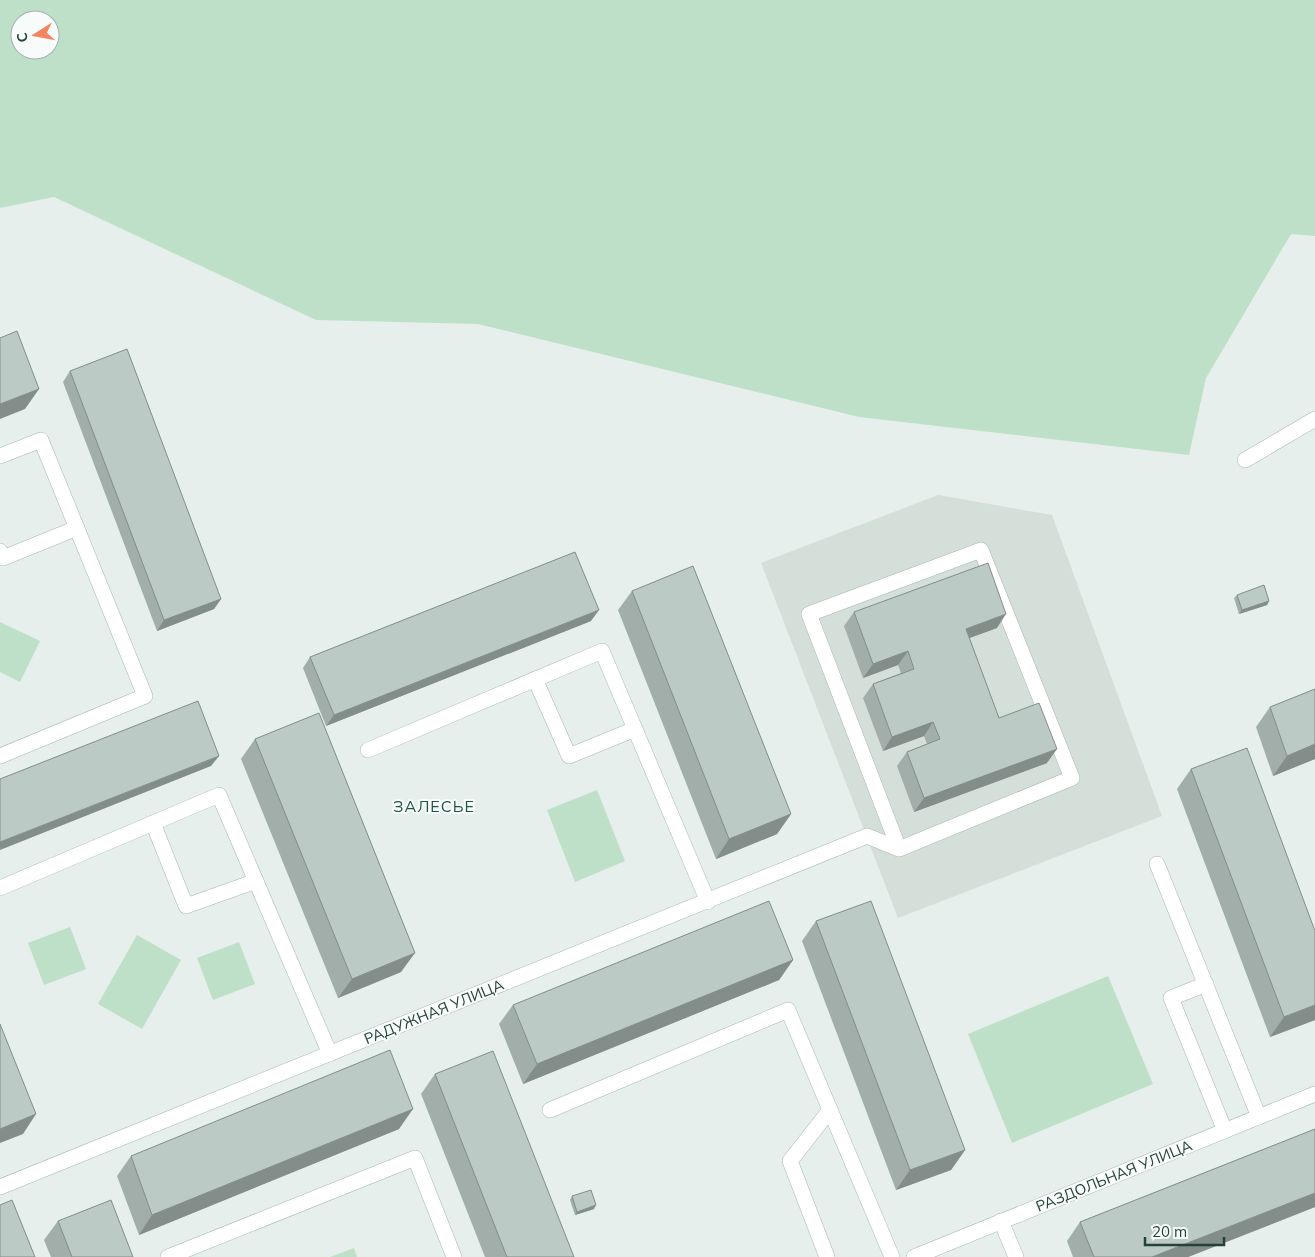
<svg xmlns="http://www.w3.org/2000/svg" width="1315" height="1257" viewBox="0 0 1315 1257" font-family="Mulish,sans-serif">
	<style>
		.built { fill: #d4dfda }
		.green { fill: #bfe0c8; fill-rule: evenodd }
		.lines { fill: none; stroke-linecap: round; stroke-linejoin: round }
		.minor-casing { stroke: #a8b8b2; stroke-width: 16 }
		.minor { stroke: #fff; stroke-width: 15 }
		.wall { fill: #a1aea9 }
		.shaded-wall { fill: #838d89 }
		.building { fill: #bbcac4; stroke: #838d89 }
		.labels { text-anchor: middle; stroke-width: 4; stroke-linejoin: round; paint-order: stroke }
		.street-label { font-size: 15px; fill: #24423a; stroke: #f7fbf9 }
		.neighbourhood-label { font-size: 16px; letter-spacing: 1px; fill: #1f5548; stroke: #f7fbf9 }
	</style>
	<rect width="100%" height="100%" fill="#e6efeb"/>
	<path class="built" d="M 938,495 L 1052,515 L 1162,816 L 898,918 L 761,563 Z"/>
	<g class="green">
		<path d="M 0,0 L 1315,0 L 1315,236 L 1291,234 L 1206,378 L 1189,455 L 859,417 L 478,324 L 316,320 L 54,197 L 0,208 ZM 20,20 L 50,20 L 50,50 L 20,50 Z"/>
		<path d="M 0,622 L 40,641 L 20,682 L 0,672 Z"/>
		<path d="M 597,790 L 625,861 L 575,882 L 547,810 Z"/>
		<path d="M 70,927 L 86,969 L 44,985 L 28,943 Z"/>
		<path d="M 137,935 L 181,960 L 142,1029 L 98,1004 Z"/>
		<path d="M 239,942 L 255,984 L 213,1000 L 197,958 Z"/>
		<path d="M 1108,976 L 1153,1084 L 1012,1143 L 968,1034 Z"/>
		<path d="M 354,1248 L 357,1257 L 330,1257 Z"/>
	</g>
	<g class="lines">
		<g class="minor-casing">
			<g id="minor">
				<path d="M 0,456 L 41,440 L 145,696 L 0,756"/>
				<path d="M 1245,460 L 1315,419"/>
				<path d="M 0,551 L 3,558 L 77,528"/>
				<path d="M 535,679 L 569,756 L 635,729"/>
				<path d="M 368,750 L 602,651 L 708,902"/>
				<path d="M 153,823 L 186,906 L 256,881"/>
				<path d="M 1157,864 L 1259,1117"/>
				<path d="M 0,888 L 219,795 L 330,1054"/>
				<path d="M 1206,984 L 1171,998 L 1225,1131"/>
				<path d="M 550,1110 L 788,1010 L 892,1257"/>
				<path d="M 0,1187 L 867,836 L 899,849 L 1072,778 L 981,550 L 809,614 L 899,849"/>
				<path d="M 1001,1221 L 1016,1257"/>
				<path d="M 168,1257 L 415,1158 L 454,1257"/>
				<path d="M 827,1257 L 790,1161 L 830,1110"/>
				<path d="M 914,1257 L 1315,1094"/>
			</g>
		</g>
		<use href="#minor" class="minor"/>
	</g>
	<g class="wall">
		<path d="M 70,371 L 221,599 L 214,609 L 157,631 L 63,382 Z"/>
		<path d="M 632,591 L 791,814 L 777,834 L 716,859 L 618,610 Z"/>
		<path d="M 1237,595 L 1269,601 L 1267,605 L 1239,614 L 1234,598 Z"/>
		<path d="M 854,612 L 997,628 L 969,638 L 999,718 L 1047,763 L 914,812 L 897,766 L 907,752 L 927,744 L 924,736 L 883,751 L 863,698 L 873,684 L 901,673 L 898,665 L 863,678 L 844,626 Z"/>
		<path d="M 591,621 L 326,726 L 303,668 L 310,657 Z"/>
		<path d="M 1315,689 L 1315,759 L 1273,776 L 1256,727 L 1270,707 Z"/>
		<path d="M 255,739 L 401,972 L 338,998 L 241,759 Z"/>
		<path d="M 1191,769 L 1315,1020 L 1270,1037 L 1177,789 Z"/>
		<path d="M 816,921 L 965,1150 L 951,1170 L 896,1190 L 802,941 Z"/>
		<path d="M 793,960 L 779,980 L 523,1084 L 499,1024 L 513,1005 Z"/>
		<path d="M 435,1074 L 574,1257 L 485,1257 L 421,1094 Z"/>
		<path d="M 399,1129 L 139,1235 L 117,1176 L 131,1156 Z"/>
		<path d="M 1315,1129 L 1315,1207 L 1188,1257 L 1073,1257 L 1067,1241 L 1080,1222 Z"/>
		<path d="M 572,1196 L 594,1209 L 575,1215 L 570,1200 Z"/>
		<path d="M 58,1221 L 133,1257 L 51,1257 L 44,1240 Z"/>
	</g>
	<g class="shaded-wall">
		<path d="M 39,389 L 25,409 L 0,419 L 0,404 Z"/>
		<path d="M 221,599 L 214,609 L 157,631 L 164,620 Z"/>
		<path d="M 1269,601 L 1267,605 L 1239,614 L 1242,610 Z"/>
		<path d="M 599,610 L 591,621 L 326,726 L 334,715 Z"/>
		<path d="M 1006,614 L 997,628 L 956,643 L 966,629 Z"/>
		<path d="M 908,651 L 898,665 L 863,678 L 873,664 Z"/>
		<path d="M 933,722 L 924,736 L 883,751 L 892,737 Z"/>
		<path d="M 1315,744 L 1315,759 L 1273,776 L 1287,756 Z"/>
		<path d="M 1057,749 L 1047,763 L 914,812 L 924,798 Z"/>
		<path d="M 219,756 L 211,766 L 0,850 L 0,842 Z"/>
		<path d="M 791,814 L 777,834 L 716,859 L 729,839 Z"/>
		<path d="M 415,953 L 401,972 L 338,998 L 352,979 Z"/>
		<path d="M 793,960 L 779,980 L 523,1084 L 537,1064 Z"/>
		<path d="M 1315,1005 L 1315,1020 L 1270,1037 L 1284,1017 Z"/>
		<path d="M 413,1109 L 399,1129 L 139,1235 L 152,1215 Z"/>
		<path d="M 36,1114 L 23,1134 L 0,1143 L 0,1129 Z"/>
		<path d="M 965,1150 L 951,1170 L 896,1190 L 910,1170 Z"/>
		<path d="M 1315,1193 L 1315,1207 L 1188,1257 L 1152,1257 Z"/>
		<path d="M 596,1205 L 594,1209 L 575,1215 L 577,1212 Z"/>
	</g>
	<g class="building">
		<path d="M 17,331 L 39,389 L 0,404 L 0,338 Z"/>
		<path d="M 127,349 L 221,599 L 164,620 L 70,371 Z"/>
		<path d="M 575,552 L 599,610 L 334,715 L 310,657 Z"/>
		<path d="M 988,563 L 1006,614 L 966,629 L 999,718 L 1039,703 L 1057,749 L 924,798 L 907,752 L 940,739 L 933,722 L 892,737 L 873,684 L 914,669 L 908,651 L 873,664 L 854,612 Z"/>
		<path d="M 693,566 L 791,814 L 729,839 L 632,591 Z"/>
		<path d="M 1264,585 L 1269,601 L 1242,610 L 1237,595 Z"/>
		<path d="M 1315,689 L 1315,744 L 1287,756 L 1270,707 Z"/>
		<path d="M 198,701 L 219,756 L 0,842 L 0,779 Z"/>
		<path d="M 319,713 L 415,953 L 352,979 L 255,739 Z"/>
		<path d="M 1247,748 L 1315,931 L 1315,1005 L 1284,1017 L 1191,769 Z"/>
		<path d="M 769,901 L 793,960 L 537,1064 L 513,1005 Z"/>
		<path d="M 871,901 L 965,1150 L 910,1170 L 816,921 Z"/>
		<path d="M 0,1024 L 36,1114 L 0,1129 Z"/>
		<path d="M 390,1050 L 413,1109 L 152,1215 L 131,1156 Z"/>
		<path d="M 493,1051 L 574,1257 L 507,1257 L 435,1074 Z"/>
		<path d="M 1315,1129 L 1315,1193 L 1152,1257 L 1094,1257 L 1080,1222 Z"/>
		<path d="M 591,1190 L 596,1205 L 577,1212 L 572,1196 Z"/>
		<path d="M 12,1200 L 35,1257 L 0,1257 L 0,1205 Z"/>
		<path d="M 111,1200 L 133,1257 L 72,1257 L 58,1221 Z"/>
	</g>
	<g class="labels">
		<g class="street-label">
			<text transform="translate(434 1012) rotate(-22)" y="5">РАДУЖНАЯ УЛИЦА</text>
			<text transform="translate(1114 1176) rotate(-22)" y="5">РАЗДОЛЬНАЯ УЛИЦА</text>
		</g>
		<g class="neighbourhood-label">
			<text x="434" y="812">ЗАЛЕСЬЕ</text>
		</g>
	</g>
	<g transform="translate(35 35) rotate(259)"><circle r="24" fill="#f7fbf9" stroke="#a3b1ad"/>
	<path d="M0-4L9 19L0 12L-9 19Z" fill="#f4845f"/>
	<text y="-8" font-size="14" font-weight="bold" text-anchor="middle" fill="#24423a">С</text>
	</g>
	<path d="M1145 1237v8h79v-8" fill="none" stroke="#24423a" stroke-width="2.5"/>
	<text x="1152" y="1237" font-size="15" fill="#24423a" stroke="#f7fbf9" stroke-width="4" paint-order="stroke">20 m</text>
</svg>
